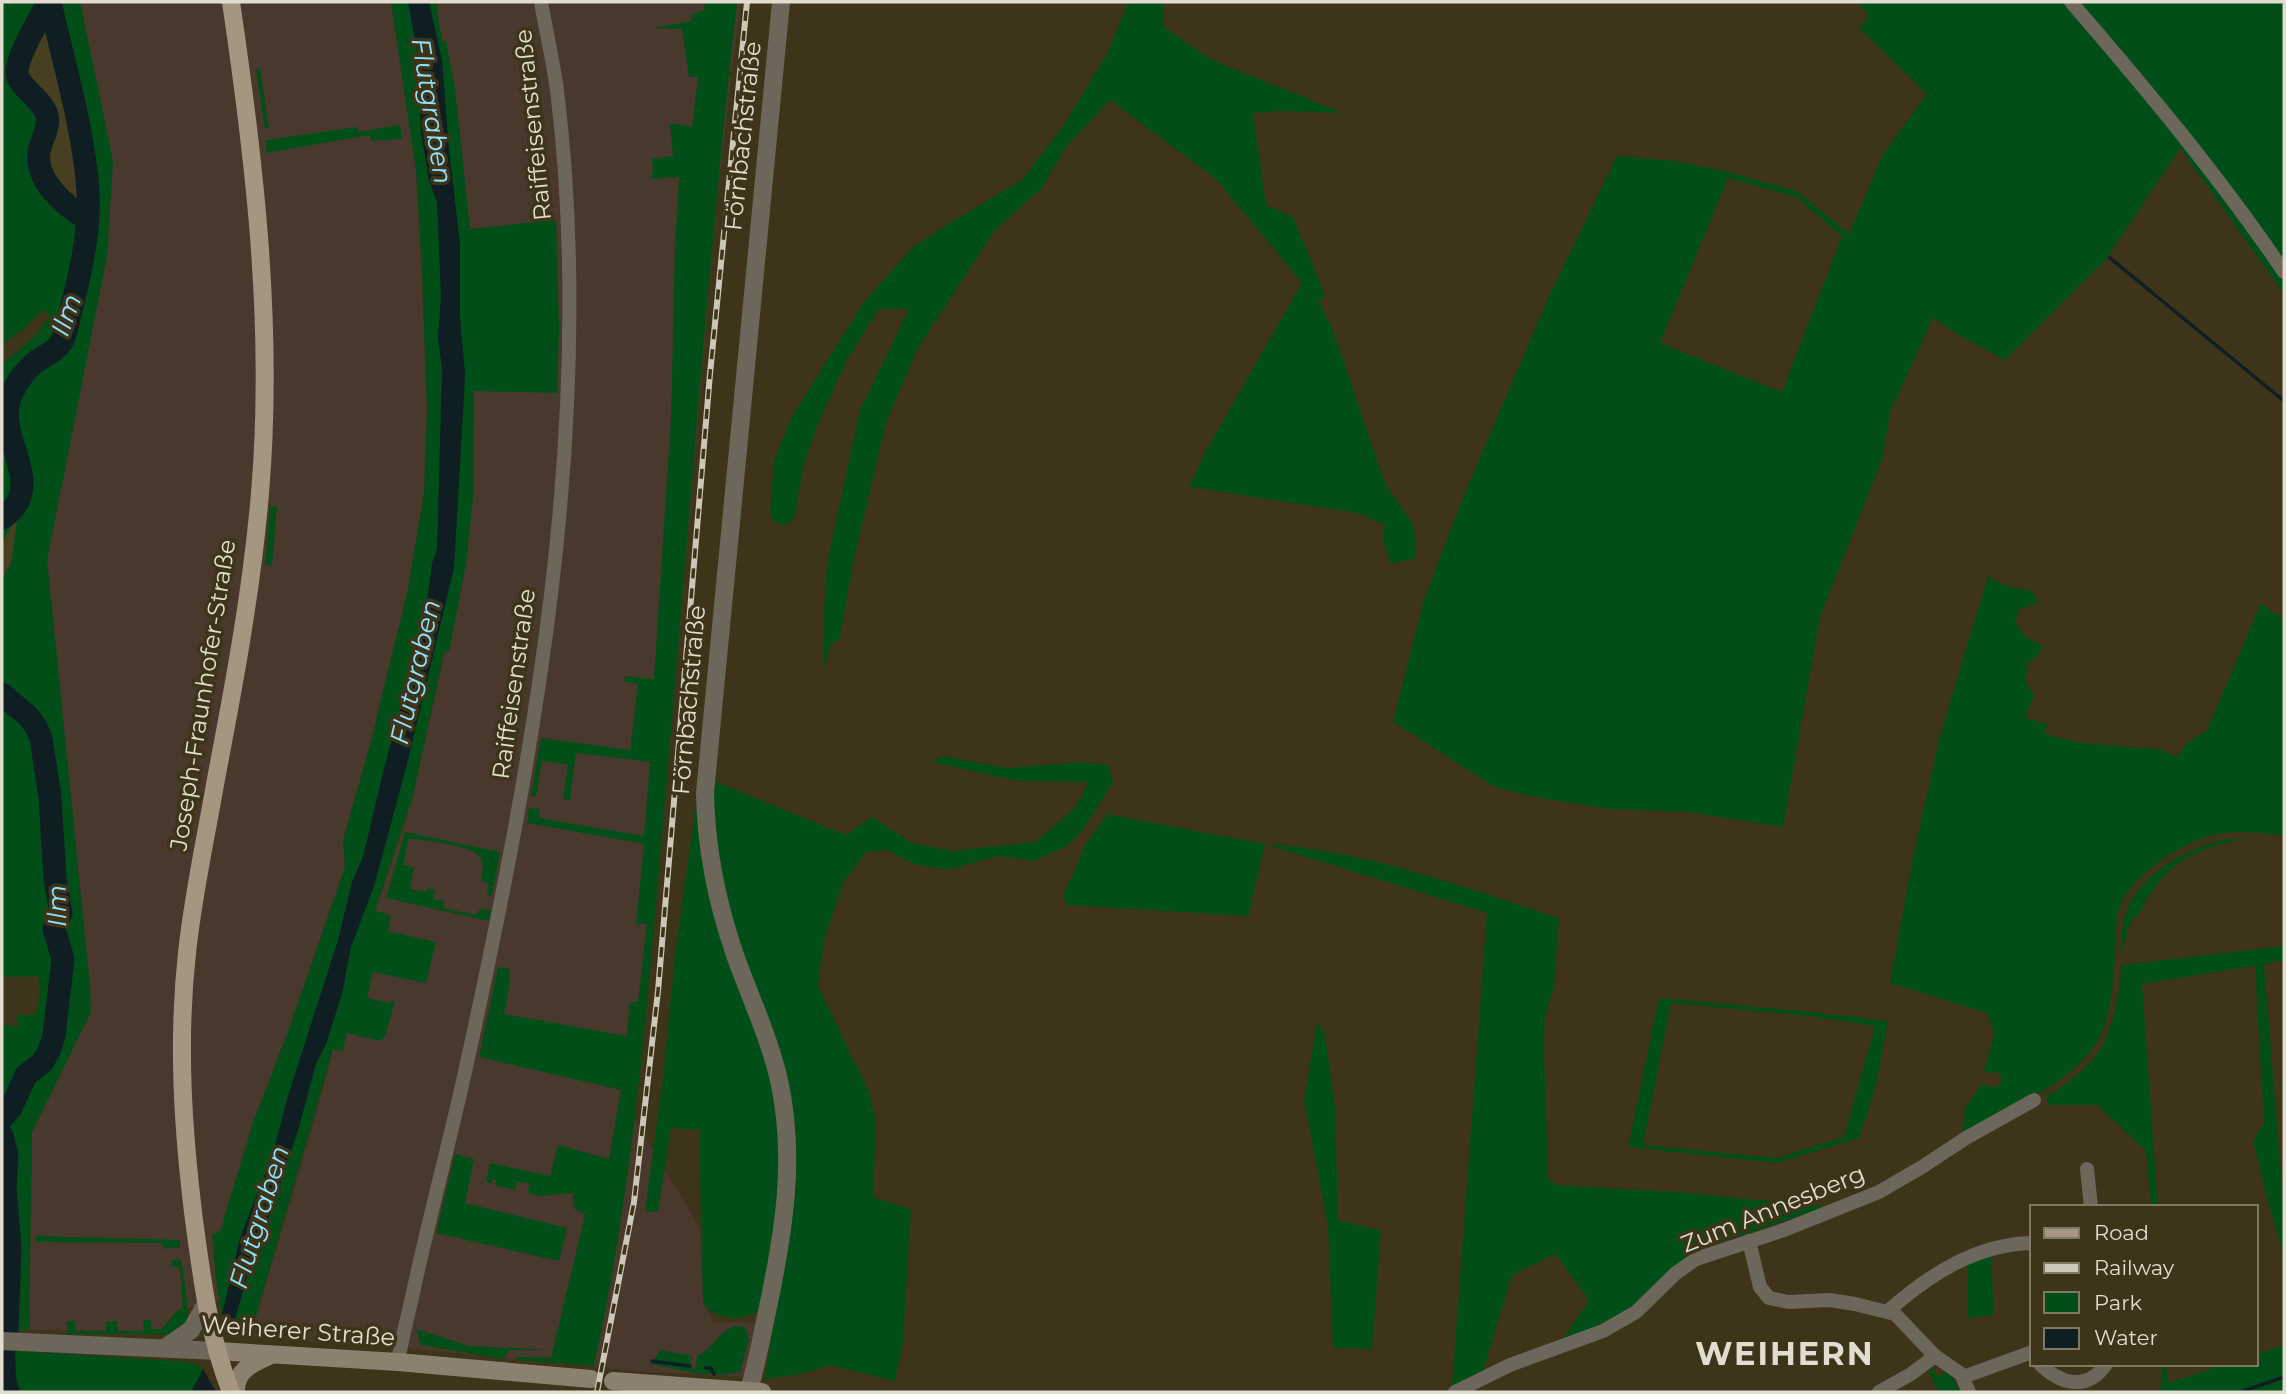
<svg xmlns="http://www.w3.org/2000/svg" width="2286" height="1394" viewBox="0 0 2286 1394" font-family="Montserrat,sans-serif">
	<style>
		.commercial { fill: #49392d }
		.green { fill: #024e18; fill-rule: evenodd }
		.sand { fill: #483f20 }
		.water { fill: #0f1e23 }
		.lines { fill: none; stroke-linecap: round; stroke-linejoin: round }
		.stream { stroke: #0f1e23; stroke-width: 3.5 }
		.river { stroke: #0f1e23; stroke-width: 23 }
		.minor { stroke: #6d665b; stroke-width: 14 }
		.tertiary { stroke: #6d665b; stroke-width: 18 }
		.secondary { stroke: #8c8170; stroke-width: 18 }
		.primary { stroke: #a49680; stroke-width: 18 }
		.rail-casing { stroke: #cdc7b7; stroke-width: 6 }
		.rail { stroke: #3d341a; stroke-width: 3.5; stroke-dasharray: 10; stroke-linecap: butt }
		.labels { text-anchor: middle; stroke-width: 7; stroke-linejoin: round; paint-order: stroke }
		.street-label { font-size: 24px; fill: #e2ddce; stroke: #3d341a }
		.water-label { font-size: 26px; font-style: italic; fill: #91e3fe; stroke: #3d341a }
		.district-label { font-size: 32px; font-weight: bold; letter-spacing: 2px; fill: #e2ddce; stroke: #3d341a }
	</style>
	<rect width="100%" height="100%" fill="#3d341a"/>
	<g class="commercial">
		<path d="M 80,2 L 391,2 L 416,170 L 422,271 L 427,409 L 424,493 L 407,594 L 369,749 L 343,840 L 345,867 L 287,1035 L 278,1056 L 220,1233 L 212,1234 L 220,1300 L 177,1311 L 162,1329 L 144,1331 L 29,1330 L 32,1132 L 91,1012 L 90,987 L 47,560 L 107,256 L 113,161 Z"/>
		<path d="M 436,2 L 741,2 L 732,70 L 729,72 L 731,79 L 716,210 L 659,873 L 634,1118 L 700,1228 L 703,1302 L 714,1322 L 765,1323 L 753,1377 L 649,1372 L 415,1349 L 250,1337 L 317,1112 L 347,996 L 413,796 L 445,652 L 473,499 L 474,391 L 557,392 L 559,328 L 556,220 L 470,229 L 445,41 L 442,41 Z"/>
	</g>
	<g class="green">
		<path d="M 2,2 L 80,2 L 113,161 L 107,256 L 47,560 L 90,987 L 91,1012 L 32,1132 L 29,1330 L 2,1330 L 2,1025 L 17,1026 L 18,1015 L 34,1015 C 40,1004 40,988 38,976 L 2,977 L 2,364 L 36,335 L 50,316 L 42,310 L 26,327 L 2,345 Z"/>
		<path d="M 391,2 L 436,2 L 442,41 L 446,41 L 455,88 L 470,229 L 556,220 L 559,328 L 557,393 L 474,391 L 473,499 L 466,565 L 449,651 L 444,652 L 413,796 L 375,911 L 391,915 L 388,931 L 436,942 L 427,979 L 426,983 L 373,972 L 367,998 L 390,1003 L 391,1001 L 395,1001 L 385,1037 L 379,1041 L 347,1033 L 343,1051 L 333,1049 L 250,1337 C 245,1337 239,1336 234,1333 C 215,1318 215,1257 212,1234 L 220,1232 L 253,1122 L 287,1035 L 345,867 L 343,840 L 369,749 L 407,594 L 424,493 L 427,409 L 422,271 L 416,170 Z"/>
		<path d="M 705,2 L 737,2 C 707,271 688,542 664,812 C 648,997 634,1184 594,1366 L 516,1360 L 518,1357 L 551,1358 L 553,1350 L 510,1350 L 502,1359 L 421,1345 L 416,1329 L 469,1346 L 553,1350 L 585,1215 L 573,1208 L 573,1193 L 540,1196 L 528,1193 L 529,1184 L 517,1182 L 515,1190 L 495,1185 L 496,1180 L 492,1180 L 491,1184 L 486,1181 L 490,1163 L 550,1176 L 558,1145 L 609,1159 L 621,1090 L 479,1057 L 498,967 L 510,969 L 509,988 L 504,1014 L 627,1036 L 630,1002 L 638,1002 L 647,923 L 636,925 L 644,844 L 527,823 L 529,808 L 540,809 L 539,818 L 644,836 L 650,762 L 576,753 L 570,800 L 563,799 L 568,765 L 542,761 L 536,797 L 531,796 L 541,738 L 630,750 L 638,684 L 624,681 L 625,676 L 654,679 L 671,419 L 675,246 L 679,177 L 651,179 L 653,170 L 652,159 L 673,156 L 670,123 L 692,127 L 698,77 L 689,77 L 682,29 L 652,28 L 691,21 L 692,14 L 704,10 Z"/>
		<path d="M 1128,2 L 1164,2 L 1164,27 L 1210,59 L 1343,113 L 1281,111 L 1253,113 L 1266,205 L 1293,217 L 1325,295 L 1319,302 L 1333,330 L 1385,484 L 1414,526 L 1416,558 L 1391,564 L 1382,538 L 1385,525 L 1358,513 L 1189,487 L 1206,451 L 1302,283 L 1216,179 L 1110,100 L 1066,147 L 1042,188 L 994,231 L 917,350 L 886,423 L 853,563 L 840,638 L 831,644 L 823,671 L 823,625 L 827,563 L 860,410 L 909,309 L 879,309 L 846,362 L 817,426 L 804,464 L 794,519 L 784,526 L 774,522 L 770,512 L 774,460 L 791,418 L 864,302 L 912,248 L 948,224 L 1022,180 L 1064,125 L 1109,50 Z"/>
		<path d="M 1858,2 L 2284,2 L 2284,294 L 2180,148 L 2106,259 L 2005,360 L 1964,338 L 1933,318 L 1890,412 L 1883,457 L 1820,617 L 1783,827 L 1688,812 L 1609,809 L 1530,796 L 1493,786 L 1393,722 L 1423,603 L 1461,502 L 1550,294 L 1617,156 L 1676,161 L 1725,171 L 1798,192 L 1849,234 L 1883,154 L 1927,94 L 1860,29 L 1868,16 ZM 1728,178 L 1796,197 L 1842,236 L 1782,392 L 1660,343 Z"/>
		<path d="M 260,68 L 269,128 L 265,129 L 256,69 Z"/>
		<path d="M 400,125 L 402,139 L 371,141 L 370,135 L 266,153 L 266,140 L 357,127 L 358,132 Z"/>
		<path d="M 270,506 L 277,507 L 272,566 L 265,564 Z"/>
		<path d="M 1988,576 L 2005,586 L 2032,591 L 2039,603 L 2019,609 L 2015,623 L 2027,638 L 2042,645 L 2039,655 L 2027,663 L 2026,682 L 2034,695 L 2025,718 L 2047,724 L 2045,734 L 2081,743 L 2159,749 L 2177,757 L 2186,744 L 2207,730 L 2261,603 L 2270,611 L 2284,618 L 2284,835 C 2265,834 2243,830 2224,833 C 2192,837 2151,863 2131,888 C 2123,896 2120,907 2117,917 C 2114,953 2116,995 2103,1030 C 2084,1079 2008,1110 1962,1133 L 1965,1108 L 1982,1084 L 1996,1088 L 2002,1079 L 1999,1073 L 1984,1072 L 1994,1033 L 1987,1013 L 1890,983 L 1914,852 L 1940,736 Z"/>
		<path d="M 941,756 L 1008,768 L 1083,762 L 1109,765 L 1113,783 L 1081,832 L 1067,846 L 1034,861 L 998,856 L 947,870 L 914,864 L 886,850 L 866,852 L 843,883 L 824,940 L 818,986 L 869,1092 L 876,1121 L 873,1197 L 911,1209 L 903,1342 L 895,1381 L 829,1365 L 801,1374 L 765,1379 L 795,1178 L 728,911 L 717,851 L 713,798 L 714,781 L 846,835 L 872,817 L 912,843 L 952,851 L 1035,842 L 1074,809 L 1089,782 L 1017,781 L 932,762 Z"/>
		<path d="M 696,804 L 765,1044 L 781,1134 L 780,1214 L 760,1308 C 747,1324 712,1320 703,1302 L 699,1130 L 671,1128 L 658,1212 L 645,1211 L 664,1070 L 675,955 Z"/>
		<path d="M 1107,814 L 1265,844 C 1367,851 1463,887 1559,918 L 1554,987 L 1545,1016 L 1544,1048 L 1548,1178 L 1556,1185 L 1691,1193 L 1826,1207 L 1706,1247 C 1675,1263 1651,1294 1621,1314 C 1604,1325 1581,1332 1562,1340 L 1589,1301 L 1556,1254 L 1512,1275 L 1483,1371 L 1452,1386 L 1487,913 L 1265,844 L 1248,916 L 1067,905 L 1063,896 L 1086,844 Z"/>
		<path d="M 405,832 L 500,852 L 492,896 L 487,895 L 489,883 L 481,881 C 482,874 484,865 481,858 C 474,845 424,841 409,838 L 403,865 L 414,867 L 410,889 L 426,892 L 427,888 L 435,890 L 433,899 L 444,901 L 443,908 L 476,915 L 480,909 L 491,910 L 489,921 L 386,898 Z"/>
		<path d="M 2226,839 L 2244,840 C 2194,846 2164,866 2141,910 C 2137,916 2131,921 2129,927 C 2125,938 2123,949 2121,959 C 2121,942 2121,921 2129,905 C 2146,871 2190,847 2226,839 Z"/>
		<path d="M 2284,946 L 2284,960 L 2264,964 L 2284,1212 L 2284,1256 L 2268,1202 L 2253,1140 L 2264,1124 L 2255,966 L 2142,984 L 2158,1207 L 2151,1207 L 2146,1151 L 2097,1105 L 2048,1105 L 2046,1097 C 2107,1060 2113,1034 2122,965 Z"/>
		<path d="M 1659,998 L 1810,1012 L 1888,1021 L 1876,1085 L 1859,1138 L 1776,1163 L 1628,1147 ZM 1671,1003 L 1809,1016 L 1875,1026 L 1844,1137 L 1776,1158 L 1643,1145 Z"/>
		<path d="M 1317,1022 L 1325,1034 L 1335,1108 L 1338,1220 L 1381,1231 L 1372,1349 L 1333,1348 L 1328,1226 L 1304,1100 Z"/>
		<path d="M 455,1154 L 474,1159 L 465,1203 L 567,1228 L 559,1261 L 436,1233 Z"/>
		<path d="M 36,1236 L 180,1240 L 180,1247 L 164,1249 L 162,1243 L 35,1242 Z"/>
		<path d="M 1991,1252 L 1994,1315 L 1967,1318 L 1967,1260 Z"/>
		<path d="M 172,1260 L 180,1260 L 182,1263 L 188,1309 L 187,1321 L 169,1334 L 67,1334 L 67,1321 L 75,1321 L 75,1331 L 106,1331 L 106,1322 L 117,1321 L 118,1331 L 143,1331 L 144,1320 L 151,1320 L 151,1329 L 162,1329 L 177,1311 L 183,1308 L 180,1267 L 172,1267 Z"/>
		<path d="M 735,1326 L 745,1327 L 749,1340 L 740,1372 C 710,1379 681,1370 651,1364 L 661,1350 L 692,1356 L 689,1368 L 695,1369 L 698,1355 C 713,1349 719,1330 735,1326 Z"/>
		<path d="M 2284,1345 L 2284,1392 L 2160,1392 L 2163,1364 L 2168,1364 L 2168,1383 L 2226,1364 L 2256,1364 L 2256,1354 Z"/>
		<path d="M 2,1350 L 191,1362 L 203,1369 L 215,1392 L 2,1392 Z"/>
		<path d="M 1928,1369 L 1933,1369 L 1938,1377 L 1946,1372 L 1953,1373 L 1954,1381 L 1961,1392 L 1938,1392 Z"/>
	</g>
	<g class="sand">
		<path d="M 47,17 C 61,78 77,139 77,201 L 71,201 C 60,188 43,167 45,148 C 47,135 52,125 49,111 C 46,98 32,86 22,77 L 20,71 Z"/>
		<path d="M 17,520 L 11,563 L 2,578 C 2,554 0,537 17,520 Z"/>
	</g>
	<g class="water">
		<path d="M 408,2 L 429,2 L 442,60 L 449,149 L 460,243 L 460,318 L 465,373 L 464,397 L 454,568 L 406,768 L 374,886 L 351,947 L 342,994 L 326,1044 L 316,1064 L 299,1127 L 263,1236 L 251,1263 L 232,1330 L 222,1314 L 240,1238 L 273,1153 L 287,1099 L 338,940 L 352,882 L 363,857 L 383,772 L 414,658 L 427,601 L 432,563 L 437,549 L 442,370 L 438,337 L 441,297 L 437,202 L 429,181 L 421,132 L 420,108 L 423,91 L 422,79 Z"/>
		<path d="M 2,1350 L 15,1351 L 16,1377 L 20,1392 L 3,1392 Z"/>
		<path d="M 203,1369 L 215,1390 L 213,1392 L 191,1392 Z"/>
	</g>
	<g class="lines">
		<g class="stream">
			<path d="M 2110,258 L 2284,401"/>
			<path d="M 230,1326 L 237,1332 L 243,1333"/>
			<path d="M 652,1361 L 690,1366"/>
			<path d="M 706,1368 L 711,1368 L 714,1374"/>
			<path d="M 2240,1392 L 2284,1377"/>
		</g>
		<g class="river">
			<path d="M 48,2 C 40,18 18,54 17,71 C 16,86 42,98 47,115 C 50,128 41,140 39,152 C 35,181 65,206 87,219"/>
			<path d="M 2,518 C 47,489 1,444 8,405 C 11,389 24,371 37,361 C 47,354 59,350 64,337 C 68,327 69,316 72,306 C 82,266 92,222 87,179 C 81,120 63,60 50,2"/>
			<path d="M 2,694 L 29,717 L 36,727 L 41,738 L 50,797 L 55,879 L 61,913 L 54,929 L 63,959 L 54,1036 L 49,1051 L 42,1063 L 26,1075 L 11,1108 L 2,1118"/>
			<path d="M 2,1136 L 7,1155 L 5,1186 L 10,1248 L 7,1330"/>
		</g>
		<g class="minor">
			<path d="M 2071,2 C 2146,89 2220,177 2284,272"/>
			<path d="M 2087,1169 L 2091,1207"/>
			<path d="M 1749,1241 L 1760,1287 L 1769,1298 L 1789,1302 L 1829,1300 L 1855,1304 L 1895,1314 L 1935,1356 L 1961,1374 L 1969,1392"/>
			<path d="M 1888,1311 C 1929,1275 1976,1244 2032,1243"/>
			<path d="M 398,1362 C 402,1337 409,1312 414,1288 C 430,1215 449,1144 465,1072 C 535,753 597,417 557,90 C 553,61 546,31 541,2"/>
			<path d="M 2040,1364 C 2060,1384 2087,1392 2106,1364"/>
			<path d="M 1963,1377 L 2032,1352"/>
			<path d="M 1455,1392 L 1510,1365 L 1603,1331 L 1636,1312 L 1676,1273 L 1696,1259 L 1784,1230 L 1879,1192 L 1922,1167 L 1966,1138 L 2034,1100"/>
			<path d="M 1879,1392 L 1911,1374 L 1935,1356"/>
		</g>
		<g class="tertiary">
			<path d="M 2,1341 L 217,1351"/>
			<path d="M 166,1347 L 191,1330 L 206,1304"/>
			<path d="M 749,1390 C 757,1363 762,1335 768,1307 C 784,1231 796,1157 779,1080 C 769,1037 750,997 735,955 C 717,903 706,848 705,793 L 781,2"/>
		</g>
		<g class="secondary">
			<path d="M 217,1351 L 398,1362 L 591,1379"/>
			<path d="M 613,1381 L 762,1392"/>
			<path d="M 236,1392 C 235,1370 253,1363 271,1355"/>
		</g>
		<path class="primary" d="M 231,2 C 255,164 274,329 260,493 C 252,589 234,685 216,779 C 206,837 193,895 187,953 C 177,1043 183,1131 194,1220 C 202,1279 209,1337 231,1392"/>
		<g class="rail-casing">
			<path id="rail" d="M 597,1392 L 634,1202 L 658,991 L 710,374 L 747,2"/>
		</g>
		<use href="#rail" class="rail"/>
	</g>
	<g class="labels">
		<g class="street-label">
			<text transform="translate(533 125) rotate(-96)" y="8">Raiffeisenstraße</text>
			<text transform="translate(743 136) rotate(-84)" y="8">Förnbachstraße</text>
			<text transform="translate(514 684) rotate(-82)" y="8">Raiffeisenstraße</text>
			<text transform="translate(203 695) rotate(-81)" y="8">Joseph-Fraunhofer-Straße</text>
			<text transform="translate(689 700) rotate(-85)" y="8">Förnbachstraße</text>
			<text transform="translate(1773 1209) rotate(-22)" y="8">Zum Annesberg</text>
			<text transform="translate(298 1331) rotate(4)" y="8">Weiherer Straße</text>
		</g>
		<g class="water-label">
			<text transform="translate(432 111) rotate(81)" y="9">Flutgraben</text>
			<text transform="translate(66 315) rotate(-70)" y="9">Ilm</text>
			<text transform="translate(415 672) rotate(-77)" y="9">Flutgraben</text>
			<text transform="translate(57 906) rotate(-91)" y="9">Ilm</text>
			<text transform="translate(259 1217) rotate(-73)" y="9">Flutgraben</text>
		</g>
		<g class="district-label">
			<text x="1785" y="1365">WEIHERN</text>
		</g>
	</g>
	<rect width="2286" height="1394" fill="none" stroke="#e2ddce" stroke-width="7"/>
	<rect x="2030" y="1205" width="228" height="161" fill="#3d341a" stroke="#7f7862" stroke-width="2"/>
	<rect x="2044" y="1228" width="35" height="10" fill="#a49680" stroke="#7f7862" stroke-width="2"/>
	<text x="2094" y="1240" font-size="21" fill="#e2ddce">Road</text>
	<rect x="2044" y="1263" width="35" height="10" fill="#cdc7b7" stroke="#7f7862" stroke-width="2"/>
	<text x="2094" y="1275" font-size="21" fill="#e2ddce">Railway</text>
	<rect x="2044" y="1292" width="35" height="21" fill="#024e18" stroke="#7f7862" stroke-width="2"/>
	<text x="2094" y="1310" font-size="21" fill="#e2ddce">Park</text>
	<rect x="2044" y="1328" width="35" height="21" fill="#0f1e23" stroke="#7f7862" stroke-width="2"/>
	<text x="2094" y="1345" font-size="21" fill="#e2ddce">Water</text>
</svg>
